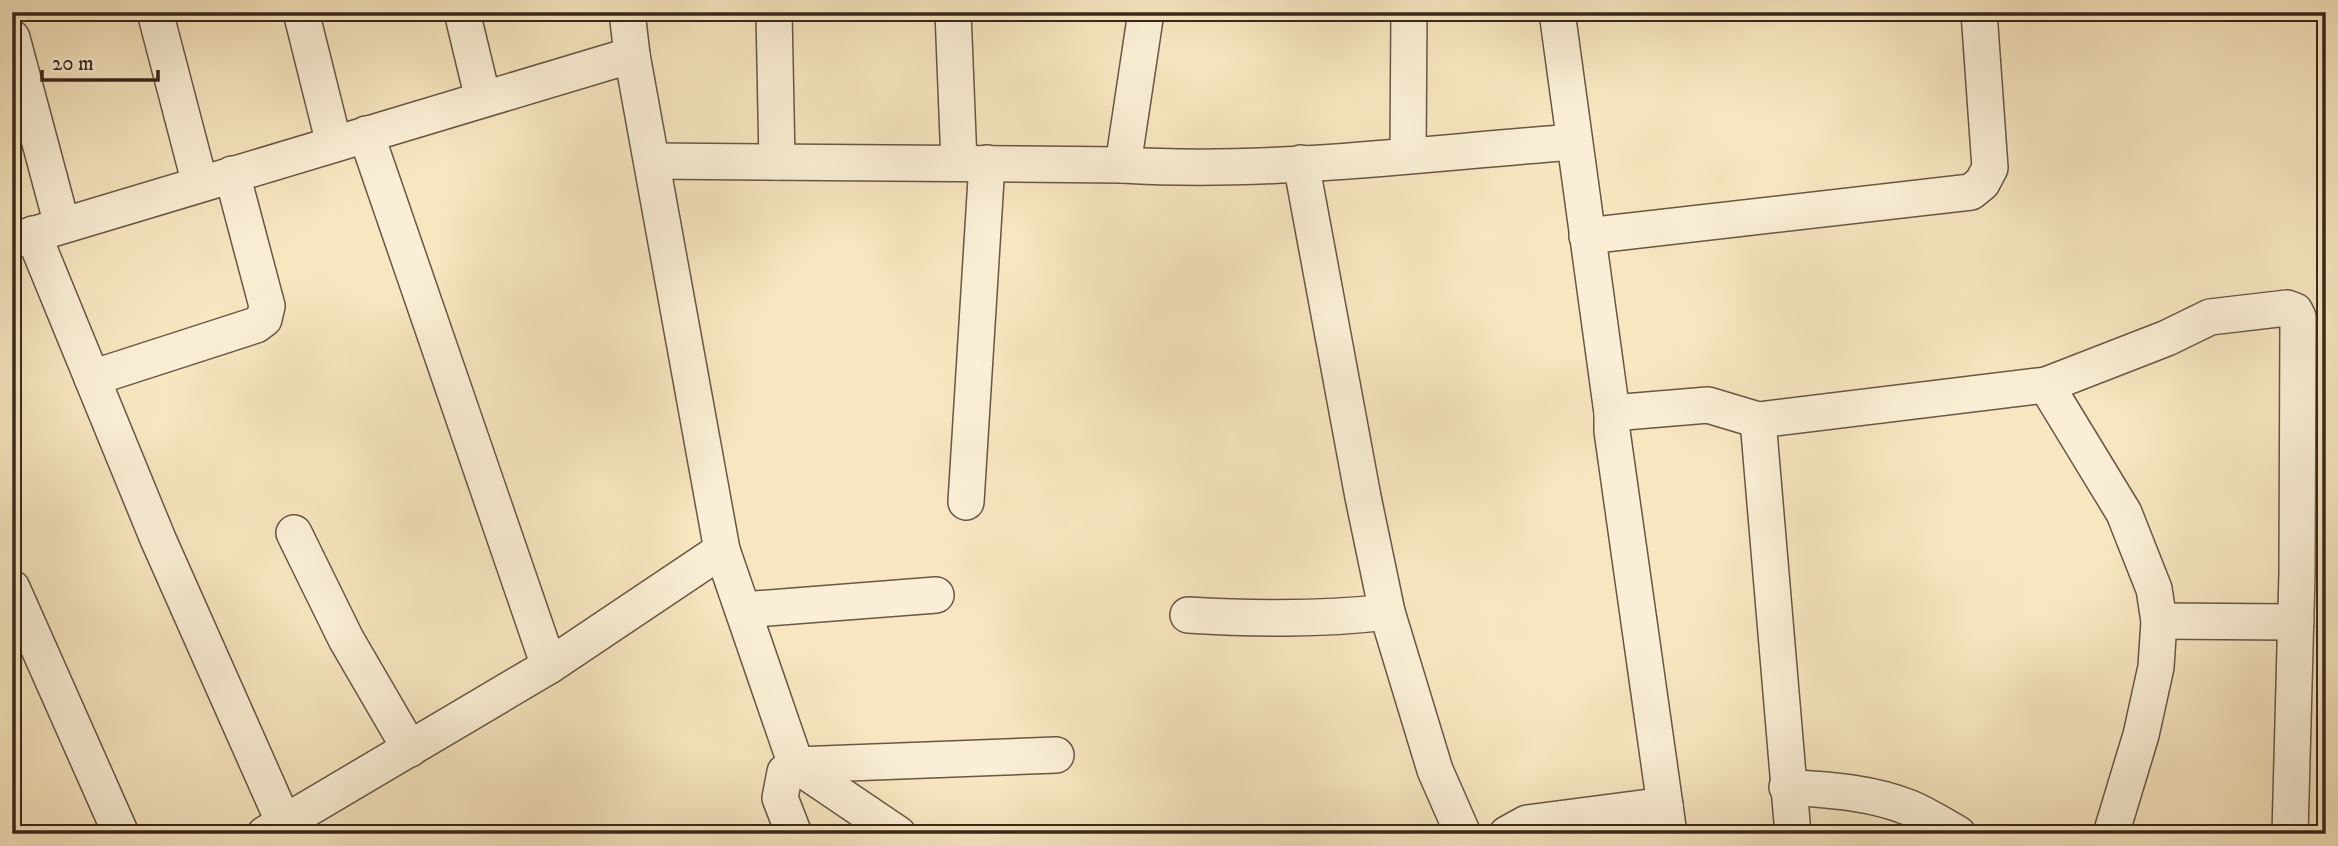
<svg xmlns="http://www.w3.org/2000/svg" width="2338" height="846" viewBox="0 0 2338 846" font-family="'IM FELL DW Pica',serif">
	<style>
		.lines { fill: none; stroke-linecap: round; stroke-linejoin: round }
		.street-casing { stroke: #685744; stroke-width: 38 }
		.street { stroke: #faefd6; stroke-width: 35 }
	</style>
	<rect width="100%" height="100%" fill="#f7e6c0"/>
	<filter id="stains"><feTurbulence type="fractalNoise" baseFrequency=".00286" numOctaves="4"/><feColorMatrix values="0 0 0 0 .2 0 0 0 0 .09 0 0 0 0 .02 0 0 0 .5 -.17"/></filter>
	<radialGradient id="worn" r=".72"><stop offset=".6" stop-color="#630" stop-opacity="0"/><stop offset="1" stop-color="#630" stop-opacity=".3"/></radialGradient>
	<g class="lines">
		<g class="street-casing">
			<g id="street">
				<path d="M 155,12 L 200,184"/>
				<path d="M 301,12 L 334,144"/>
				<path d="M 462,12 L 483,99"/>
				<path d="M 627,12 L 632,55 L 722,550 L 796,765 L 898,834"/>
				<path d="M 774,12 L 777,162"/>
				<path d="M 953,12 L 959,163"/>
				<path d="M 1557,12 L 1612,413 L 1612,431 L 1669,834"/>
				<path d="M 12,38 L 62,225"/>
				<path d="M 366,134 L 549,666"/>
				<path d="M 1408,155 L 1409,12"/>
				<path d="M 652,161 L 1123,165 C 1273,174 1425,153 1574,142"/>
				<path d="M 1301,163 L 1363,497 L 1387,612 L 1435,770 L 1463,834"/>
				<path d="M 1123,165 L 1146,12"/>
				<path d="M 33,234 L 158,539 L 284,823"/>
				<path d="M 1587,236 L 1971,192 L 1982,183 L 1990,168 L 1979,12"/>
				<path d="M 12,241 L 632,55"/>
				<path d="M 92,378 L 256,325 L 264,319 L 267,306 L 232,174"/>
				<path d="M 2046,385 L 2124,513 L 2154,589 L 2159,621 L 2156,667 L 2141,735 L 2111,834"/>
				<path d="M 1612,413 L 1708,405 L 1758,420 L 2046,385 L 2167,338 L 2210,317 L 2287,308 L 2295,311 L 2298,317 L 2297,573 L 2290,834"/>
				<path d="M 1758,420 L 1793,834"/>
				<path d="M 966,502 L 987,163"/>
				<path d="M 294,533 L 346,639 L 410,749"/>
				<path d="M 12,588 L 121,834"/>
				<path d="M 743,610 L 936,595"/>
				<path d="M 1188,615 C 1256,619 1320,620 1387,612"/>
				<path d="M 2159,621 L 2296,622"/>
				<path d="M 1787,787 C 1829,790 1871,792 1910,808 C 1927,815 1942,825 1958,834"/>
				<path d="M 265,834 L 549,666 L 722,550"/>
				<path d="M 794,834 L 780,798 L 785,772 L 796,765 L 1056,755"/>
				<path d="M 1507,834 L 1527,823 L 1665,805"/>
			</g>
		</g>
		<use href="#street" class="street"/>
	</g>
	<rect width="2338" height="846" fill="none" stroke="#f7e6c0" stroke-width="42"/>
	<rect x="14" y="14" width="2310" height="818" fill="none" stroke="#39271a" stroke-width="3.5"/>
	<rect x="21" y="21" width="2296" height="804" fill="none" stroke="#39271a" stroke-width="2"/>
	<path d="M42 70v10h116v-10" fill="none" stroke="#39271a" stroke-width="3.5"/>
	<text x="52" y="70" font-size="21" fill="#39271a" stroke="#faefd6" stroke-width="5" paint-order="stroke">20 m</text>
	<rect width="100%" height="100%" filter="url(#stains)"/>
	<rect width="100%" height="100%" fill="url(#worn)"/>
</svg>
